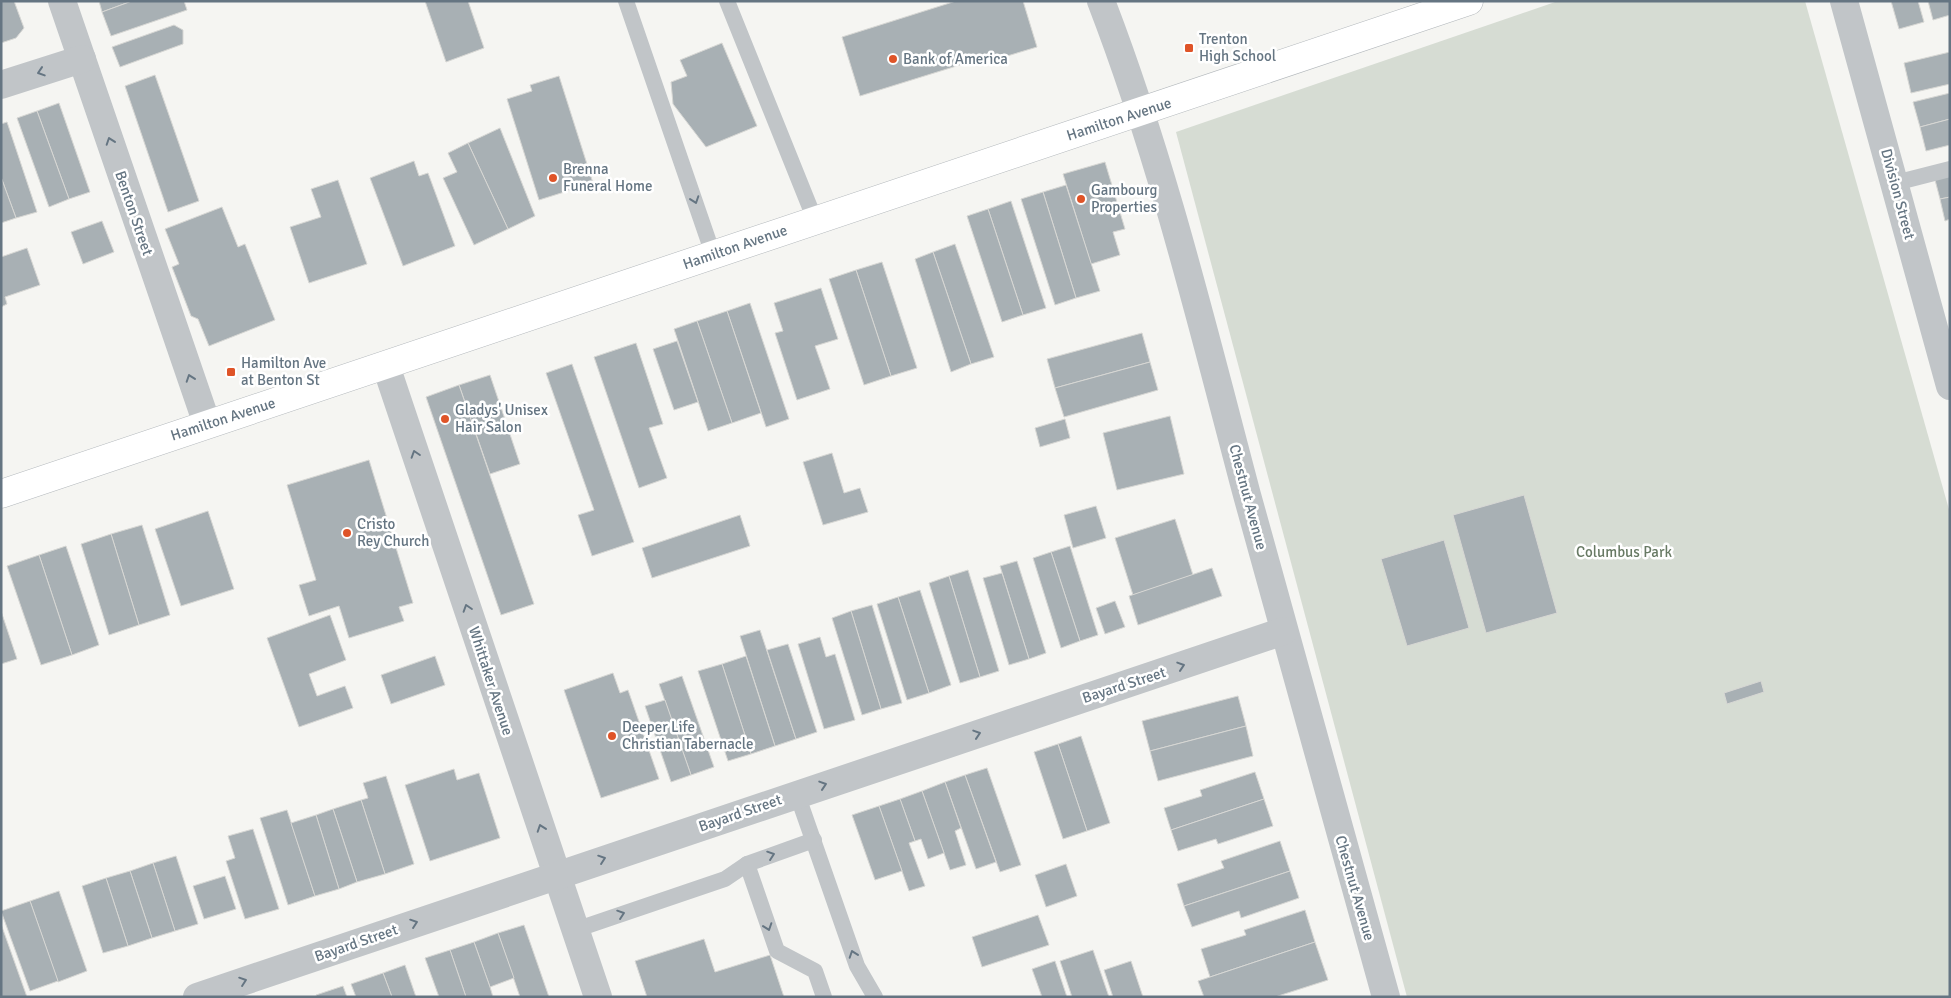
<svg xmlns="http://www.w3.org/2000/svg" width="1951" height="998" viewBox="0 0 1951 998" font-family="Signika,sans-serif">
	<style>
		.green { fill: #d6dcd3 }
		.building { fill: #a8b0b4; stroke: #d7d7d4 }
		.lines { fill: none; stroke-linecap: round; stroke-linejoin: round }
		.secondary-casing { stroke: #b3b8bc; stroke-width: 29 }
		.service { stroke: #c1c5c8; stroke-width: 16 }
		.minor { stroke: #c1c5c8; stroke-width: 28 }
		.secondary { stroke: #fff; stroke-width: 28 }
		.oneway { stroke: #657582 }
		.poi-dot { fill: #df5428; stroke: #fff; stroke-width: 2 }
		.labels { text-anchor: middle; stroke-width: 5; stroke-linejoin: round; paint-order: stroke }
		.poi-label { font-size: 15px; fill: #657582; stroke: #fff; text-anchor: start }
		.street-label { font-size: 15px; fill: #657582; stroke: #fff }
		.park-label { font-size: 15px; fill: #687a64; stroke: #fff }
	</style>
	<rect width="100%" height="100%" fill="#f5f5f2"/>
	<path class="green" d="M 1558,1 L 1805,1 L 1950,513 L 1950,997 L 1407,997 L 1176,132 Z"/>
	<g class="building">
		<path d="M 1,1 L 14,1 L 24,28 L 16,38 L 1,43 Z"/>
		<path d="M 99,1 L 132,1 L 102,12 Z"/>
		<path d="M 132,1 L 184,1 L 187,10 L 111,36 L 102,12 Z"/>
		<path d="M 425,1 L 468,1 L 484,48 L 446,62 Z"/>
		<path d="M 956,1 L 1023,1 L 1037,47 L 994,60 L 992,55 L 860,96 L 842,37 Z"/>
		<path d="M 1891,1 L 1918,1 L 1924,22 L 1899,29 Z"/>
		<path d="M 1928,1 L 1950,1 L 1950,15 L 1933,20 Z"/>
		<path d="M 174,25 L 183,30 L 183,44 L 120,67 L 112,47 Z"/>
		<path d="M 722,43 L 757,126 L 706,147 L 673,104 L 671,82 L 687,76 L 680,60 Z"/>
		<path d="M 1950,52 L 1950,84 L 1911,93 L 1904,63 Z"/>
		<path d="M 155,75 L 199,201 L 168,212 L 125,86 Z"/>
		<path d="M 559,76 L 593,183 L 539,200 L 507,99 L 532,91 L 530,85 Z"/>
		<path d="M 1950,93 L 1950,119 L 1920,127 L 1913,102 Z"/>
		<path d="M 59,103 L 90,192 L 69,199 L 37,111 Z"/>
		<path d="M 37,111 L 69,199 L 49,207 L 17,118 Z"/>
		<path d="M 1950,119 L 1950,145 L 1926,151 L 1920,127 Z"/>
		<path d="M 7,122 L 37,212 L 16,218 L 1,177 L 1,124 Z"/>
		<path d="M 500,128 L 535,216 L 508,229 L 468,143 Z"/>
		<path d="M 468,143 L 508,229 L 474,245 L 443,178 L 457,172 L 448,153 Z"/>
		<path d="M 414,161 L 419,176 L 428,173 L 455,246 L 403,266 L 370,178 Z"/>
		<path d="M 1105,162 L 1125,229 L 1113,232 L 1120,255 L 1091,264 L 1063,174 Z"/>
		<path d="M 1950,172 L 1950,197 L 1940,199 L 1934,176 Z"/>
		<path d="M 1,177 L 16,218 L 1,223 Z"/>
		<path d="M 338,180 L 367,264 L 309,283 L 290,227 L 321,217 L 311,189 Z"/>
		<path d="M 1066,185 L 1100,291 L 1076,298 L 1043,192 Z"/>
		<path d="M 1043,192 L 1076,298 L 1055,305 L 1021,199 Z"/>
		<path d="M 1950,197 L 1950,219 L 1945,221 L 1940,199 Z"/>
		<path d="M 1011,201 L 1046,308 L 1023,315 L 988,209 Z"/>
		<path d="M 222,207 L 238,247 L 245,244 L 275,320 L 209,346 L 198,319 L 191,316 L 172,267 L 179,264 L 165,229 Z"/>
		<path d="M 988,209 L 1023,315 L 1002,322 L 967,216 Z"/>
		<path d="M 102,221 L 114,252 L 83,264 L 71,232 Z"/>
		<path d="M 955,244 L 994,357 L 971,364 L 933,252 Z"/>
		<path d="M 27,248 L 40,285 L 5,297 L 7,304 L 1,307 L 1,257 Z"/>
		<path d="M 933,252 L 971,364 L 951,372 L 915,259 Z"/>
		<path d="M 882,262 L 917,368 L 891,376 L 856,270 Z"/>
		<path d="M 856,270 L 891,376 L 864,385 L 829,279 Z"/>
		<path d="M 821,288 L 838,339 L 815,346 L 830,389 L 797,400 L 775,333 L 783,331 L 774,303 Z"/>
		<path d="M 750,303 L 789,419 L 766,427 L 727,311 Z"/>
		<path d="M 727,311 L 761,413 L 732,423 L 697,321 Z"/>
		<path d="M 697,321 L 732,423 L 708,431 L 674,329 Z"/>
		<path d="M 1142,333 L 1150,362 L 1055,388 L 1047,359 Z"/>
		<path d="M 677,341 L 698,402 L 674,410 L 653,349 Z"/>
		<path d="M 636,343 L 663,424 L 649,428 L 667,478 L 639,488 L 594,357 Z"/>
		<path d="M 1150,362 L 1158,390 L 1064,417 L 1055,388 Z"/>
		<path d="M 572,364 L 634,542 L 592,556 L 578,515 L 594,510 L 546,373 Z"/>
		<path d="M 490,375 L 520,464 L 490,474 L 459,385 Z"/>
		<path d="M 459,385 L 534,604 L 501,615 L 426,397 Z"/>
		<path d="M 1170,416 L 1184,474 L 1117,490 L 1103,433 Z"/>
		<path d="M 1065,419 L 1070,438 L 1040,447 L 1035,428 Z"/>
		<path d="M 832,453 L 844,493 L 860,488 L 868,512 L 823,525 L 803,462 Z"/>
		<path d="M 369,460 L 413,603 L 399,607 L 404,621 L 349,638 L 339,606 L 309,616 L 299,585 L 316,580 L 287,485 Z"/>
		<path d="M 1524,495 L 1557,613 L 1486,633 L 1453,515 Z"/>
		<path d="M 1096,506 L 1106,538 L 1073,548 L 1064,515 Z"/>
		<path d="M 208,511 L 234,589 L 181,606 L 155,529 Z"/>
		<path d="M 740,515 L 750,546 L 652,578 L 642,548 Z"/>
		<path d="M 1175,519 L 1193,575 L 1133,595 L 1115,538 Z"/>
		<path d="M 142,525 L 170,615 L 139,625 L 111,534 Z"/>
		<path d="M 111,534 L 139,625 L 109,635 L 81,544 Z"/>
		<path d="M 1444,540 L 1469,628 L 1407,646 L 1381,559 Z"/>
		<path d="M 66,546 L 99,645 L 72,655 L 39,555 Z"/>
		<path d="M 1070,546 L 1098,635 L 1080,641 L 1051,552 Z"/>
		<path d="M 1051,552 L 1080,641 L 1061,648 L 1033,558 Z"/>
		<path d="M 39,555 L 72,655 L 41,665 L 7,566 Z"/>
		<path d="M 1017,561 L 1046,653 L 1029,659 L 1000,566 Z"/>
		<path d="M 1212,568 L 1222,596 L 1138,625 L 1129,596 Z"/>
		<path d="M 968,570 L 999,671 L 980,677 L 949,576 Z"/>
		<path d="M 1002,573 L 1029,659 L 1009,665 L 983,578 Z"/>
		<path d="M 949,576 L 980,677 L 960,683 L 929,583 Z"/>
		<path d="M 920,590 L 951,685 L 929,693 L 898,597 Z"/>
		<path d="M 898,597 L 929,693 L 907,700 L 877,604 Z"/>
		<path d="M 1115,601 L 1125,627 L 1105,634 L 1096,608 Z"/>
		<path d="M 872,605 L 902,703 L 881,709 L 851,611 Z"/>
		<path d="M 1,611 L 17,659 L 1,664 Z"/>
		<path d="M 851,611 L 881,709 L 862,715 L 832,618 Z"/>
		<path d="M 330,615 L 346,660 L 309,674 L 317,696 L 345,686 L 353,708 L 299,727 L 267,638 Z"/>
		<path d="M 760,630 L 796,739 L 775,746 L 740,636 Z"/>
		<path d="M 820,637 L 826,657 L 835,654 L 855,720 L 824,729 L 798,644 Z"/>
		<path d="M 788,644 L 817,732 L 796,739 L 767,650 Z"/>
		<path d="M 435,656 L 445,685 L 391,704 L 381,675 Z"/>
		<path d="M 746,656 L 775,746 L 751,754 L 722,664 Z"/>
		<path d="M 722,664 L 751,754 L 728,761 L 698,671 Z"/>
		<path d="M 613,673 L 620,693 L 628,690 L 659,779 L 601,798 L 564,690 Z"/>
		<path d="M 682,676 L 714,767 L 691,775 L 659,684 Z"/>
		<path d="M 1761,681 L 1764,692 L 1727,704 L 1724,693 Z"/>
		<path d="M 1238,696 L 1246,726 L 1150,751 L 1142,721 Z"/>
		<path d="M 665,700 L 691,775 L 671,782 L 645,706 Z"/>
		<path d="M 1246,726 L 1253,756 L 1158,781 L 1150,751 Z"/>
		<path d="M 1081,736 L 1110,823 L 1087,831 L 1058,744 Z"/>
		<path d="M 1058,744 L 1087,831 L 1063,839 L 1034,752 Z"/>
		<path d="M 987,768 L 1021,865 L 1000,872 L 965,775 Z"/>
		<path d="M 454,769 L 457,780 L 479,773 L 500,838 L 430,861 L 405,785 Z"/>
		<path d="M 1255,772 L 1264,799 L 1171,830 L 1164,808 L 1202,796 L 1200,790 Z"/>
		<path d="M 965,775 L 996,862 L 976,869 L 945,782 Z"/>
		<path d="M 386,776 L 414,864 L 385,874 L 361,800 L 368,798 L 363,783 Z"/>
		<path d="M 945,782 L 961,828 L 955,831 L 966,865 L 950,870 L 922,791 Z"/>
		<path d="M 922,791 L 944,853 L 928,859 L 921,839 L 915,841 L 900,799 Z"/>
		<path d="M 900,799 L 915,841 L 909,843 L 925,886 L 909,891 L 879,806 Z"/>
		<path d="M 1264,799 L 1273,826 L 1218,844 L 1216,839 L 1178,851 L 1171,830 Z"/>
		<path d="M 361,800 L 385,874 L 357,882 L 333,809 Z"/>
		<path d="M 879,806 L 902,871 L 875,880 L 852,815 Z"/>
		<path d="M 333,809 L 357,882 L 339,889 L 316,815 Z"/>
		<path d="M 287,810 L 315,896 L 288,905 L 260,818 Z"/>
		<path d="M 316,815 L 339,889 L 315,896 L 291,823 Z"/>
		<path d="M 253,829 L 279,909 L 245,919 L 226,861 L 235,858 L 228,836 Z"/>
		<path d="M 1280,841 L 1290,871 L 1184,906 L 1177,884 L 1224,868 L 1221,861 Z"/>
		<path d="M 176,856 L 198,924 L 175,931 L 153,863 Z"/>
		<path d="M 153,863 L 175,931 L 152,938 L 130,871 Z"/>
		<path d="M 1066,864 L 1077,896 L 1046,907 L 1035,875 Z"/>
		<path d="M 130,871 L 152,938 L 128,946 L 106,878 Z"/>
		<path d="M 1290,871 L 1299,898 L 1241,918 L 1239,911 L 1192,927 L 1184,906 Z"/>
		<path d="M 225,876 L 236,909 L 204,919 L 193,886 Z"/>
		<path d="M 106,878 L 128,946 L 103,953 L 82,886 Z"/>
		<path d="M 59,891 L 87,971 L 58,982 L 30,901 Z"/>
		<path d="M 30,901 L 58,981 L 30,991 L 1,911 Z"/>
		<path d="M 1305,910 L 1315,942 L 1210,977 L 1201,949 L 1246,935 L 1244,930 Z"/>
		<path d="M 1038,915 L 1049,945 L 982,967 L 972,937 Z"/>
		<path d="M 1,924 L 27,997 L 1,997 Z"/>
		<path d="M 524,925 L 549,997 L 520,997 L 498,933 Z"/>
		<path d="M 498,933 L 514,978 L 490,987 L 474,942 Z"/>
		<path d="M 704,939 L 715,972 L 770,955 L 784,997 L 647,997 L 635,961 Z"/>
		<path d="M 474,942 L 490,987 L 493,997 L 466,997 L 450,950 Z"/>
		<path d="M 1315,942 L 1328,980 L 1275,997 L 1204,997 L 1198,981 Z"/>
		<path d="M 450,950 L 466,997 L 439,997 L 425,958 Z"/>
		<path d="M 1093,950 L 1109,997 L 1072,997 L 1060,961 Z"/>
		<path d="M 1055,961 L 1067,997 L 1042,997 L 1032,969 Z"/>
		<path d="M 1131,961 L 1143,997 L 1113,997 L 1104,970 Z"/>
		<path d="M 405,965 L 416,997 L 392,997 L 383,973 Z"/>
		<path d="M 383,973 L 392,997 L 356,997 L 351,984 Z"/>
		<path d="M 343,986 L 347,997 L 317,997 L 316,995 Z"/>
	</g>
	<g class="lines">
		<g class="secondary-casing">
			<path id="secondary" d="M 1,494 L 1469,1"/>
		</g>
		<g class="service">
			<path d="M 626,1 L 713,254"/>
			<path d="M 727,1 L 815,220"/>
			<path d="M 1895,183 L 1950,169"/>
			<path d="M 797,794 L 857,966 L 875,997"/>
			<path d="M 747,864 L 777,951 L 815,971 L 824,997"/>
			<path d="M 575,930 L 725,879 L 747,864 L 814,840"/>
		</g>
		<g class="minor">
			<path d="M 62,1 L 207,424"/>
			<path d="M 1101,1 C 1163,162 1203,329 1247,495 C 1292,663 1339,830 1386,997"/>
			<path d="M 1844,1 L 1950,386"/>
			<path d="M 1,85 L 82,59"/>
			<path d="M 386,366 L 598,997"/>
			<path d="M 197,997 L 1284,631"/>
		</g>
		<use href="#secondary" class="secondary"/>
	</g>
	<defs><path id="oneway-chevron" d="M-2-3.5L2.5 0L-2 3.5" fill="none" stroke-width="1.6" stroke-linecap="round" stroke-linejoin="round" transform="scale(1.25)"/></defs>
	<g class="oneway">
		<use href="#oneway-chevron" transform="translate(41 72) rotate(162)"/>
		<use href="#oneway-chevron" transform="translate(110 141) rotate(-109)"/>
		<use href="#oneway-chevron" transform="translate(695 200) rotate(71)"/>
		<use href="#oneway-chevron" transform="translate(190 378) rotate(-109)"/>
		<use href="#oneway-chevron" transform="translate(415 454) rotate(-108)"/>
		<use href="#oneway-chevron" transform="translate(467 608) rotate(-108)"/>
		<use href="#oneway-chevron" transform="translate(1181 666) rotate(-18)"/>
		<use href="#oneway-chevron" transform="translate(977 734) rotate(-18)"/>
		<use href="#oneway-chevron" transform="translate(823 785) rotate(-18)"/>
		<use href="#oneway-chevron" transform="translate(541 828) rotate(-109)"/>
		<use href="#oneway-chevron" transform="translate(771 855) rotate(-19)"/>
		<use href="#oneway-chevron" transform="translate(602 859) rotate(-19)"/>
		<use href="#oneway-chevron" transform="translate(621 914) rotate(-19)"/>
		<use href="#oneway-chevron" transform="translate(414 923) rotate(-19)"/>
		<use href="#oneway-chevron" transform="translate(768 927) rotate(71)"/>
		<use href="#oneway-chevron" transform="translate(853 954) rotate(-109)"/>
		<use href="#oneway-chevron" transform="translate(243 981) rotate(-19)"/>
	</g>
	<g class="poi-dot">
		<rect x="1184" y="43" width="10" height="10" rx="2.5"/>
		<circle cx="893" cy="59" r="5"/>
		<circle cx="553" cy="178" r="5"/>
		<circle cx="1081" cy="199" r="5"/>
		<rect x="226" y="367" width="10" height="10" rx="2.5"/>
		<circle cx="445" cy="419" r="5"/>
		<circle cx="347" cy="533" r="5"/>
		<circle cx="612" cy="736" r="5"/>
	</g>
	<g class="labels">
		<g class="poi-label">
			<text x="1199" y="44">Trenton<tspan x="1199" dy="17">High School</tspan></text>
			<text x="903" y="64">Bank of America</text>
			<text x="563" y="174">Brenna<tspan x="563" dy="17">Funeral Home</tspan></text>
			<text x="1091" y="195">Gambourg<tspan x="1091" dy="17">Properties</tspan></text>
			<text x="241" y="368">Hamilton Ave<tspan x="241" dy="17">at Benton St</tspan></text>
			<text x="455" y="415">Gladys' Unisex<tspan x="455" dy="17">Hair Salon</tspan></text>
			<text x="357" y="529">Cristo<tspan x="357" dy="17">Rey Church</tspan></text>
			<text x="622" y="732">Deeper Life<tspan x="622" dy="17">Christian Tabernacle</tspan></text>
		</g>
		<g class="street-label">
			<text transform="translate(1119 119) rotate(-18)" y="5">Hamilton Avenue</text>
			<text transform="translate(1898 194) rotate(75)" y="5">Division Street</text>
			<text transform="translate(134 213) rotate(71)" y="5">Benton Street</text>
			<text transform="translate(735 247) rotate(-19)" y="5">Hamilton Avenue</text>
			<text transform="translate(223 419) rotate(-18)" y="5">Hamilton Avenue</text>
			<text transform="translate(1248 497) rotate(75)" y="5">Chestnut Avenue</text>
			<text transform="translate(491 681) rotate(72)" y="5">Whittaker Avenue</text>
			<text transform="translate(1124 685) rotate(-18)" y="5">Bayard Street</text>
			<text transform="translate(740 813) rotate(-19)" y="5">Bayard Street</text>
			<text transform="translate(1355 888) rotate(74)" y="5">Chestnut Avenue</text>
			<text transform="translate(356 943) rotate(-19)" y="5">Bayard Street</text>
		</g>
		<g class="park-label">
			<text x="1624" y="557">Columbus Park</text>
		</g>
	</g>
	<rect width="1951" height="998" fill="none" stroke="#657582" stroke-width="5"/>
</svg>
